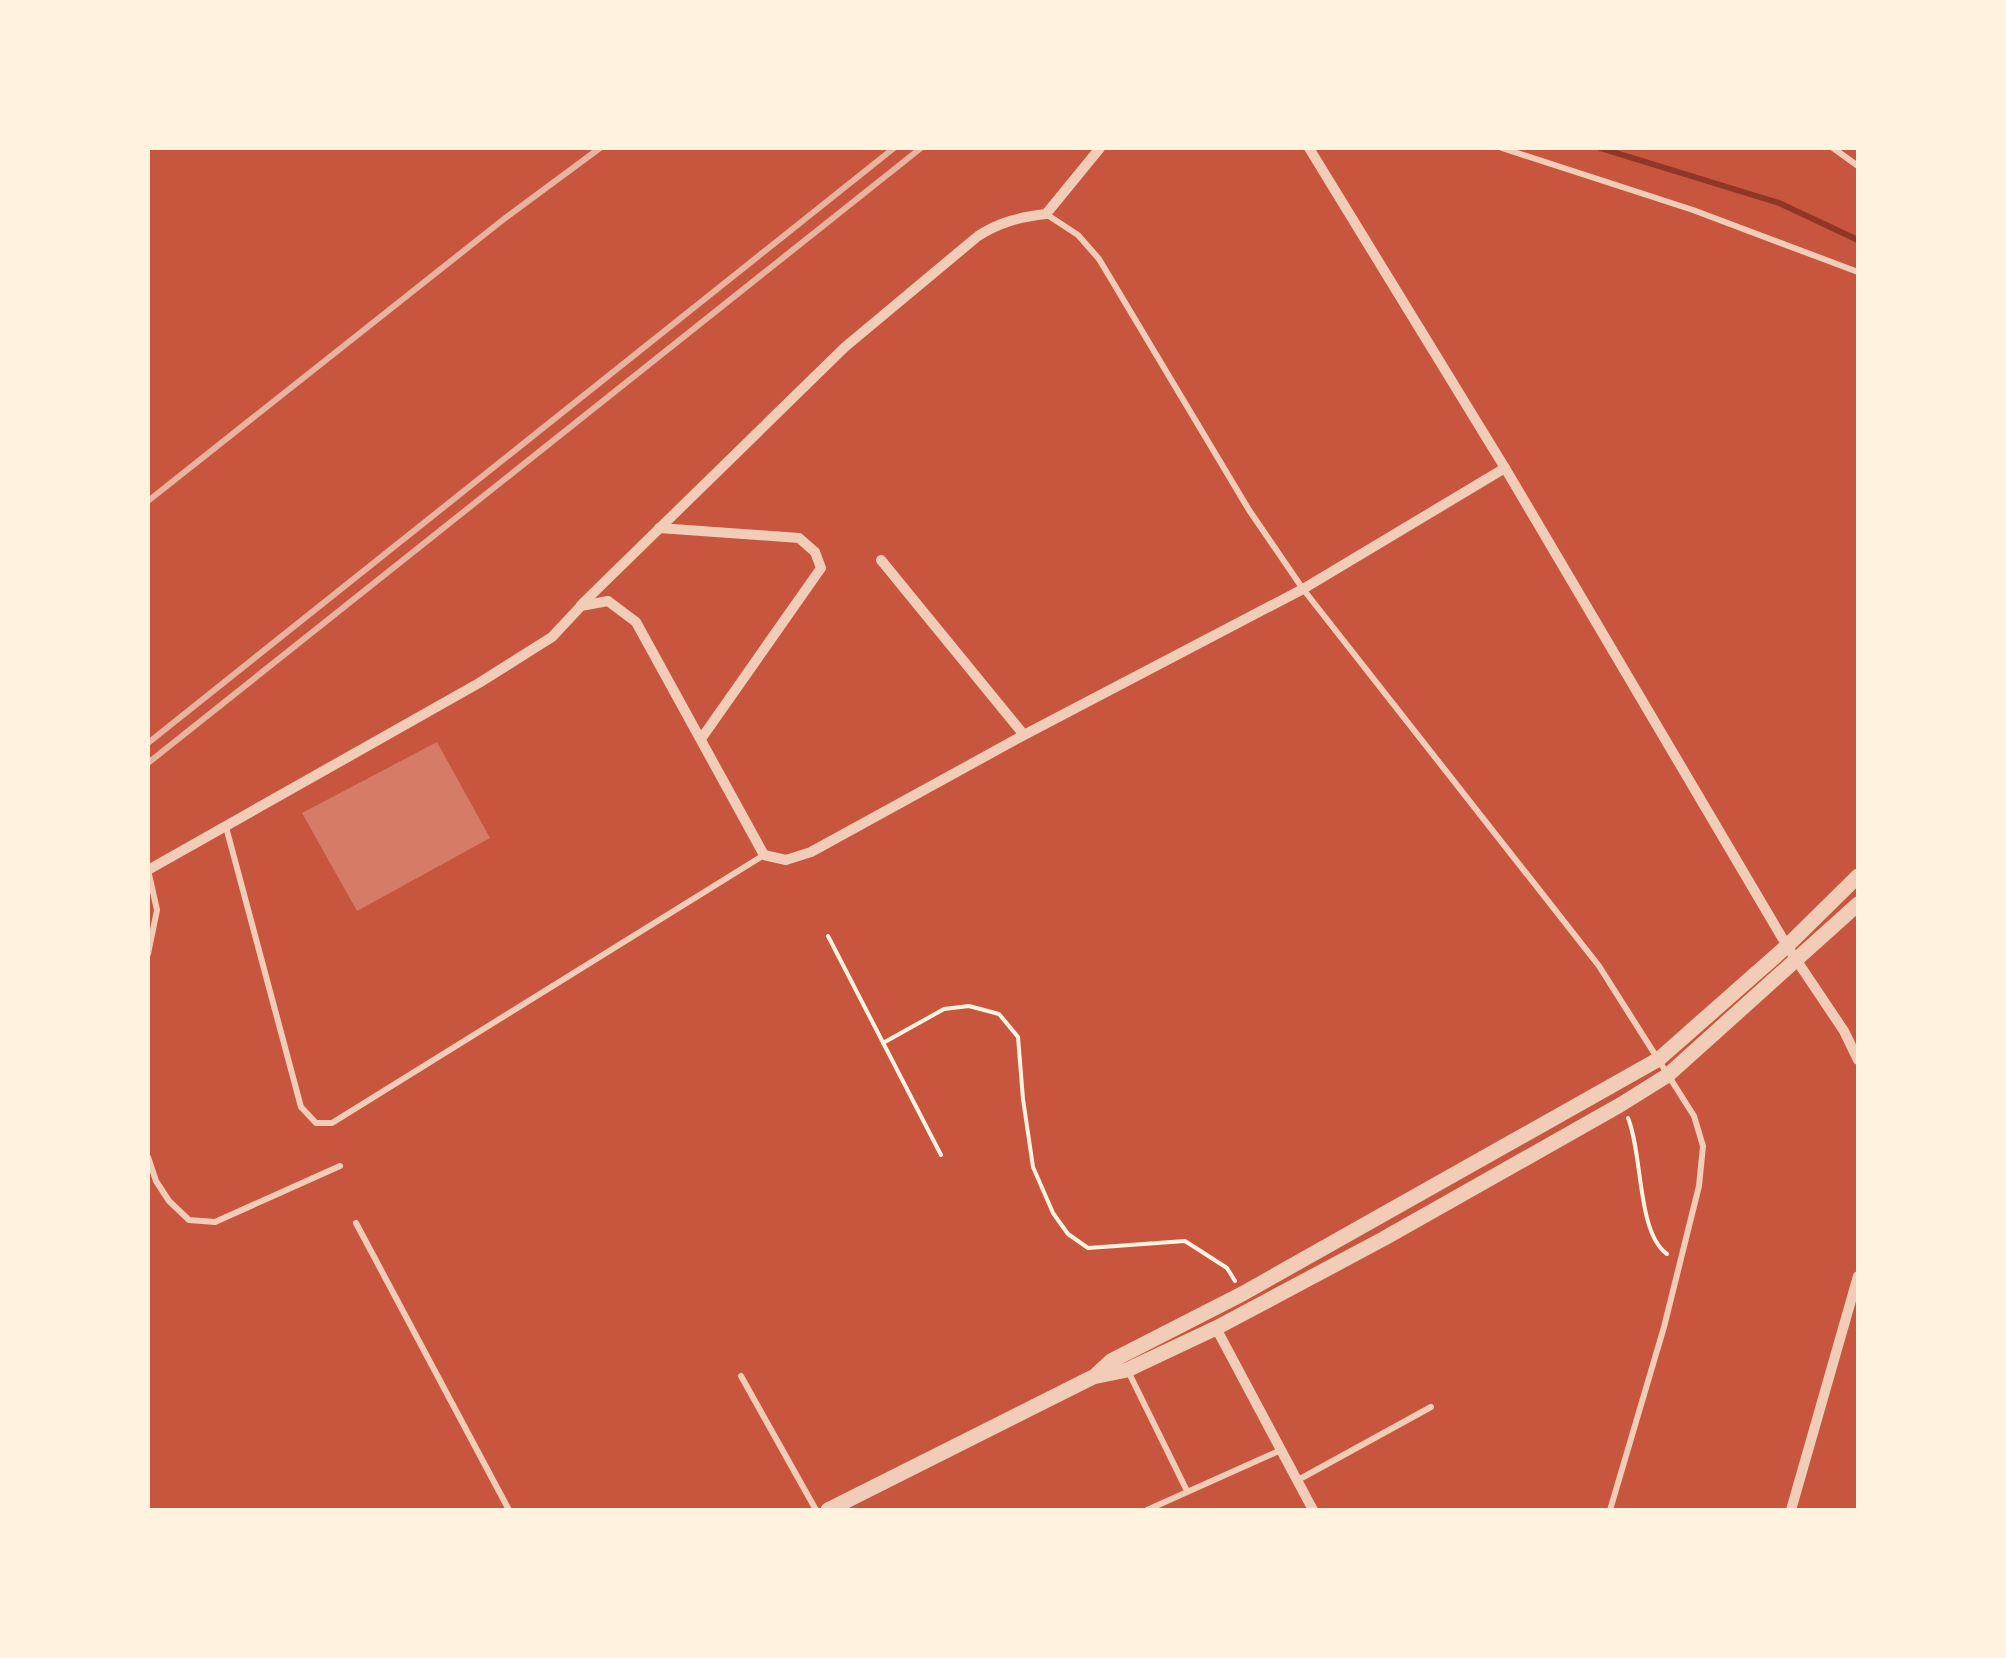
<svg xmlns="http://www.w3.org/2000/svg" width="2006" height="1658" viewBox="0 0 2006 1658" font-family="Overpass,sans-serif">
	<style>
		.lines { fill: none; stroke-linecap: round; stroke-linejoin: round }
		.stream { stroke: #8f3625; stroke-width: 6 }
		.building { fill: #d67c66 }
		.path { stroke: #fff3e0; stroke-width: 4 }
		.service { stroke: #f1ccb7; stroke-width: 6 }
		.minor { stroke: #f1ccb7; stroke-width: 10 }
		.tertiary { stroke: #f1ccb7; stroke-width: 15 }
		.rail { stroke: #e9b49f; stroke-width: 6 }
	</style>
	<rect width="100%" height="100%" fill="#c8553d"/>
	<g class="lines">
		<path class="stream" d="M 1600,148 L 1779,203 L 1858,240"/>
	</g>
	<path class="building" d="M 437,742 L 490,838 L 357,911 L 302,813 Z"/>
	<g class="lines">
		<g class="path">
			<path d="M 828,936 L 941,1155"/>
			<path d="M 883,1043 L 944,1009 L 969,1006 L 999,1014 L 1018,1037 L 1023,1099 L 1033,1167 L 1053,1213 L 1068,1234 L 1088,1248 L 1185,1241 L 1227,1268 L 1235,1281"/>
			<path d="M 1628,1118 C 1643,1155 1637,1233 1667,1254"/>
		</g>
		<g class="service">
			<path d="M 1502,148 L 1693,210 L 1858,272"/>
			<path d="M 1833,148 L 1858,166"/>
			<path d="M 1046,214 L 1078,235 L 1099,259 L 1249,510 L 1303,589 L 1599,966 L 1694,1116 L 1703,1146 L 1699,1186 L 1664,1327 L 1610,1510"/>
			<path d="M 226,827 L 301,1107 L 316,1123 L 332,1123 L 764,855"/>
			<path d="M 148,954 L 157,910 L 148,870"/>
			<path d="M 148,1157 L 156,1181 L 169,1201 L 189,1220 L 215,1222 L 340,1166"/>
			<path d="M 356,1223 L 509,1510"/>
			<path d="M 1128,1371 L 1187,1491"/>
			<path d="M 741,1376 L 816,1510"/>
			<path d="M 1298,1480 L 1431,1407"/>
			<path d="M 1147,1510 L 1281,1450"/>
		</g>
		<g class="minor">
			<path d="M 1309,148 L 1505,468 L 1787,946 L 1844,1031 L 1858,1060"/>
			<path d="M 659,528 L 799,538 L 815,552 L 821,568 L 701,739"/>
			<path d="M 881,560 L 1024,735"/>
			<path d="M 581,605 L 845,347 L 978,236 C 1000,222 1020,217 1046,214 L 1100,148"/>
			<path d="M 148,870 L 479,683 L 552,637 L 581,606 L 608,601 L 636,622 L 764,855 L 786,860 L 811,852 L 1024,735 L 1303,589 L 1505,468"/>
			<path d="M 1216,1328 L 1313,1510"/>
			<path d="M 1791,1510 L 1858,1276"/>
		</g>
		<g class="tertiary">
			<path d="M 1096,1375 L 1111,1361 L 1242,1294 L 1659,1059 L 1787,946 L 1858,876"/>
			<path d="M 828,1510 L 1093,1377 L 1127,1370 L 1216,1328 L 1383,1239 L 1620,1105 L 1668,1075 L 1858,904"/>
		</g>
		<g class="rail">
			<path d="M 148,501 L 504,219 L 600,148"/>
			<path d="M 148,743 L 894,148"/>
			<path d="M 148,763 L 921,148"/>
		</g>
	</g>
	<rect width="2006" height="1658" fill="none" stroke="#fff3e0" stroke-width="300"/>
</svg>
